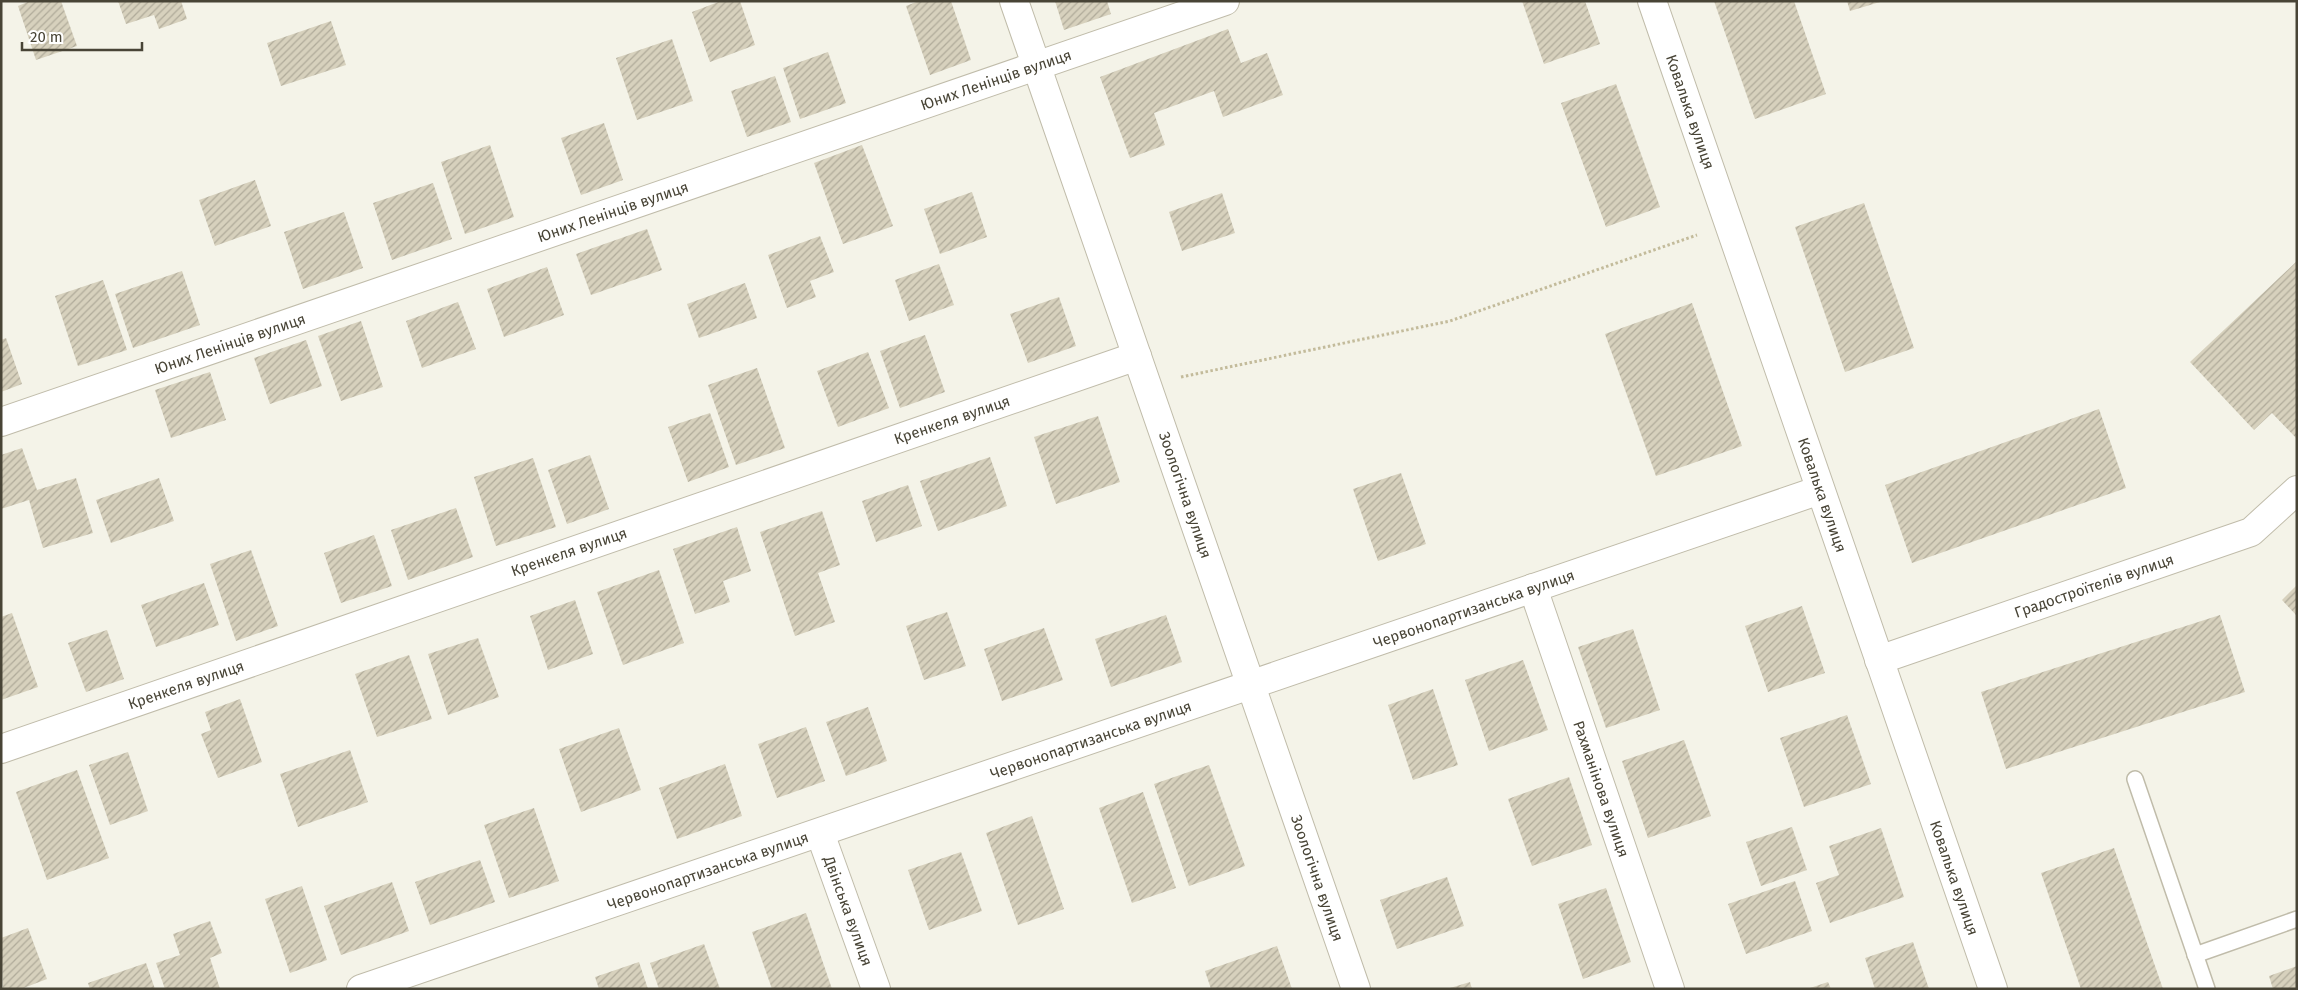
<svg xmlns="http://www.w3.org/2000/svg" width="2298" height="990" viewBox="0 0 2298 990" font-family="'Fira Sans',sans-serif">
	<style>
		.building { fill: url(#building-hatch) }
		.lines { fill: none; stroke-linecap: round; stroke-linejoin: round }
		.service-casing { stroke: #c0bcaa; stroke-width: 18 }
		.minor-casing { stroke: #c0bcaa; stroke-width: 30 }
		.path { stroke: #c3bb9b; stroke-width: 3; stroke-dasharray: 2.5 2.5; stroke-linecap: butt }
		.service { stroke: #fff; stroke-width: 15 }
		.minor { stroke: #fff; stroke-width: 28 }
		.labels { text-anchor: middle; stroke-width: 4.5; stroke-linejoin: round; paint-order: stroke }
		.street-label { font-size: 15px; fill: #484436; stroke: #fff }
	</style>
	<defs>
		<pattern id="building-hatch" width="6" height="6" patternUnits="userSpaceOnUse" patternTransform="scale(1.25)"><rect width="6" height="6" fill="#d7d1bd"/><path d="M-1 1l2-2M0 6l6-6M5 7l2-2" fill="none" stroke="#b0ab9a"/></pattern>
	</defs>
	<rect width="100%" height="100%" fill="#f4f3e8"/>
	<g class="building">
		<path d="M 30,1 L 61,1 L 77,46 L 36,60 L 18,6 Z"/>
		<path d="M 118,1 L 181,1 L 187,19 L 159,29 L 154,15 L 126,24 Z"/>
		<path d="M 721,1 L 740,1 L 755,45 L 710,62 L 692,12 Z"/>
		<path d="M 919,1 L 951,1 L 971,60 L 930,75 L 906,6 Z"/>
		<path d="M 1055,1 L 1107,1 L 1111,14 L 1064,30 Z"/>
		<path d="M 1522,1 L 1585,1 L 1600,44 L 1544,64 Z"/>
		<path d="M 1714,1 L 1794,1 L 1826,94 L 1755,119 Z"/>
		<path d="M 1847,1 L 1880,1 L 1880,2 L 1850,11 Z"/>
		<path d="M 331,21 L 346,65 L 281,86 L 267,43 Z"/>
		<path d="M 1228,29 L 1241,63 L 1267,53 L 1283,95 L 1223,117 L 1214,91 L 1154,113 L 1165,145 L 1130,158 L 1100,77 Z"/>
		<path d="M 672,39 L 693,101 L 637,120 L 616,58 Z"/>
		<path d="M 828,52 L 846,103 L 800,119 L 783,68 Z"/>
		<path d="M 775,76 L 791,122 L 747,137 L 731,91 Z"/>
		<path d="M 1616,84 L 1660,207 L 1606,227 L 1561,103 Z"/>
		<path d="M 604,123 L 623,180 L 581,195 L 561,138 Z"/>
		<path d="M 490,145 L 514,217 L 465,234 L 441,162 Z"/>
		<path d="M 862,145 L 893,226 L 843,244 L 814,163 Z"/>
		<path d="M 255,180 L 271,226 L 215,246 L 199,200 Z"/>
		<path d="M 433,183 L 452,239 L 392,260 L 373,203 Z"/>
		<path d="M 972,192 L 987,237 L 940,254 L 924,209 Z"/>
		<path d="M 1222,193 L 1235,233 L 1182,251 L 1169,212 Z"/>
		<path d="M 1864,203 L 1914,348 L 1845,372 L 1795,227 Z"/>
		<path d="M 344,212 L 363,268 L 303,289 L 284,232 Z"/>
		<path d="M 647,229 L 662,270 L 591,295 L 576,254 Z"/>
		<path d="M 820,236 L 834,272 L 810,281 L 816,297 L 787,308 L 768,255 Z"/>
		<path d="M 2297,261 L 2297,439 L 2272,413 L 2254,430 L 2190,362 Z"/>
		<path d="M 939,264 L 954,305 L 909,321 L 895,280 Z"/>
		<path d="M 547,267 L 564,315 L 504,337 L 487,289 Z"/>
		<path d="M 182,271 L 200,325 L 133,348 L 115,294 Z"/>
		<path d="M 103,280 L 127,350 L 78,366 L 55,296 Z"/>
		<path d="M 745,283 L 757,318 L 699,338 L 687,304 Z"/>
		<path d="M 1059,297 L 1076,346 L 1028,363 L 1010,314 Z"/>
		<path d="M 458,302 L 476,349 L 422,368 L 406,321 Z"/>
		<path d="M 1692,303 L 1742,446 L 1656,476 L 1605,334 Z"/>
		<path d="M 361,321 L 383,387 L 341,401 L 318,336 Z"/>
		<path d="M 925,335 L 945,392 L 900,408 L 880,351 Z"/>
		<path d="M 6,338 L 22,384 L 1,392 L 1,340 Z"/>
		<path d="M 306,340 L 322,386 L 270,404 L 254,358 Z"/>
		<path d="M 868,352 L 889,408 L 838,427 L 817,371 Z"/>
		<path d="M 757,368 L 785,448 L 736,465 L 708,385 Z"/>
		<path d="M 210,372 L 226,420 L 171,438 L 155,390 Z"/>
		<path d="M 2099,409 L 2126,488 L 1912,563 L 1885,485 Z"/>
		<path d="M 710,413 L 729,467 L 688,482 L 668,427 Z"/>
		<path d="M 1098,416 L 1120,482 L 1056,504 L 1034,437 Z"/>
		<path d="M 22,448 L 37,490 L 76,478 L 93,533 L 43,548 L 29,500 L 1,509 L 1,455 Z"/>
		<path d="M 590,455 L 609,509 L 567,524 L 548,470 Z"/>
		<path d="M 990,457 L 1007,506 L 938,531 L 920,481 Z"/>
		<path d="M 533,458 L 556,527 L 496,546 L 474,477 Z"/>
		<path d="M 1401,473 L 1426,544 L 1378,561 L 1353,489 Z"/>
		<path d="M 159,478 L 174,521 L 111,543 L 96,500 Z"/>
		<path d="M 908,485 L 922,526 L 876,542 L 862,501 Z"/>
		<path d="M 456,508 L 473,557 L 408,580 L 391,530 Z"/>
		<path d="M 822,511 L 840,565 L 818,573 L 835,622 L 795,636 L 760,532 Z"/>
		<path d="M 737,527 L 751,571 L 723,581 L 730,602 L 695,614 L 673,549 Z"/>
		<path d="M 374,535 L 392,586 L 341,603 L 324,553 Z"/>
		<path d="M 251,550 L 278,626 L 236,641 L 210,564 Z"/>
		<path d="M 659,570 L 684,643 L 623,665 L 597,592 Z"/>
		<path d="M 204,583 L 219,625 L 156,647 L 141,605 Z"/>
		<path d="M 2297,585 L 2297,616 L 2282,600 Z"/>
		<path d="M 575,600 L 593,654 L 548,670 L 530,616 Z"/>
		<path d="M 1802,606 L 1825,673 L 1768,692 L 1745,626 Z"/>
		<path d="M 947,612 L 966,666 L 924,680 L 906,626 Z"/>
		<path d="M 12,613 L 38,687 L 1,700 L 1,617 Z"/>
		<path d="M 1166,615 L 1182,662 L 1111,687 L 1095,639 Z"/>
		<path d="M 2220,615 L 2245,692 L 2006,769 L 1981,692 Z"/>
		<path d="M 1044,628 L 1063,680 L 1002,701 L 984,649 Z"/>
		<path d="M 1633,629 L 1660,710 L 1606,728 L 1578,647 Z"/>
		<path d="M 107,630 L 124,679 L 86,692 L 68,643 Z"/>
		<path d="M 478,638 L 499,697 L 448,715 L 428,654 Z"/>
		<path d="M 409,655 L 432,719 L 377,737 L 355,674 Z"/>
		<path d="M 1523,660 L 1548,730 L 1489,751 L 1465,680 Z"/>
		<path d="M 1433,689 L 1458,765 L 1413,780 L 1388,705 Z"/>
		<path d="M 240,699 L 262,762 L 218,778 L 201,734 L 211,730 L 205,712 Z"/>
		<path d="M 868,707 L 887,761 L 846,776 L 826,722 Z"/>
		<path d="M 1847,715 L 1871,784 L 1804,807 L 1780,738 Z"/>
		<path d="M 806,727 L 825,781 L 777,798 L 758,744 Z"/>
		<path d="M 619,728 L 641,790 L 581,812 L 559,749 Z"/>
		<path d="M 1684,740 L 1711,816 L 1648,838 L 1622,761 Z"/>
		<path d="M 350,750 L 368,802 L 298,827 L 280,774 Z"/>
		<path d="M 128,752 L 148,811 L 110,825 L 89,765 Z"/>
		<path d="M 725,764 L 742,816 L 677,839 L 659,788 Z"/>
		<path d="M 1209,765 L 1245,866 L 1189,886 L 1154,784 Z"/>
		<path d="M 77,770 L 109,858 L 47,880 L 16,792 Z"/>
		<path d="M 1569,777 L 1592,845 L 1532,866 L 1508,799 Z"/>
		<path d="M 1143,792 L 1176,888 L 1132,903 L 1099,808 Z"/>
		<path d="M 534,808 L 559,881 L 509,898 L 484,825 Z"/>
		<path d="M 1032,816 L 1064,909 L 1018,925 L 986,833 Z"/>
		<path d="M 1792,827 L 1807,870 L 1761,886 L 1746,842 Z"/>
		<path d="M 1881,828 L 1904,897 L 1830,923 L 1816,883 L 1839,875 L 1829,846 Z"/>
		<path d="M 2114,848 L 2163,989 L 2081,989 L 2041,873 Z"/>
		<path d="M 961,852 L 982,911 L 929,930 L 908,870 Z"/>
		<path d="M 480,860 L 495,902 L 430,925 L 415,882 Z"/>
		<path d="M 1447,877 L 1464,926 L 1397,949 L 1380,900 Z"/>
		<path d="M 1795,881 L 1812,931 L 1746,954 L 1728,904 Z"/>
		<path d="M 392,882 L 409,931 L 341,955 L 324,906 Z"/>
		<path d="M 302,886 L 327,960 L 290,973 L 265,899 Z"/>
		<path d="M 1606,888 L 1631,962 L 1583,979 L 1558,904 Z"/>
		<path d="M 806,913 L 832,989 L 772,989 L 752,932 Z"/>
		<path d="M 210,921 L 222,953 L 210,958 L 220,989 L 165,989 L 156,963 L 180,955 L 173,934 Z"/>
		<path d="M 28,928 L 47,979 L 21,989 L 3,989 L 1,938 Z"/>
		<path d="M 1913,942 L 1929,989 L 1875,989 L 1865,958 Z"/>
		<path d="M 704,944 L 720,989 L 659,989 L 650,963 Z"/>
		<path d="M 1277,946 L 1292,989 L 1211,989 L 1205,971 Z"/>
		<path d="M 639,962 L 648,989 L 599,989 L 595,977 Z"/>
		<path d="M 146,963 L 155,989 L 90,989 L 88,983 Z"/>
		<path d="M 2297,966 L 2297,989 L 2273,989 L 2269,976 Z"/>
		<path d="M 1470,982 L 1472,989 L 1450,989 L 1450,988 Z"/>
		<path d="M 1828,982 L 1831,989 L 1810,989 L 1810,988 Z"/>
	</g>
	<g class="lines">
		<g class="service-casing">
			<g id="service">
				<path d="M 2135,779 L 2207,989"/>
				<path d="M 2195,955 L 2297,919"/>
			</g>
		</g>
		<g class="minor-casing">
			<g id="minor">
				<path d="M 1014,1 L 1356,989"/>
				<path d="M 1652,1 L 1993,989"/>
				<path d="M 1,422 L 1225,1"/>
				<path d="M 1533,588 L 1670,989"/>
				<path d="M 1879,660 L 2251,532 L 2297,490"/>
				<path d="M 1,749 L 1137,356"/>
				<path d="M 820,833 L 876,989"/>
				<path d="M 361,989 L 1820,490"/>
			</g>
		</g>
		<path class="path" d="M 1181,377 L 1450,321 L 1697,235"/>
		<use href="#service" class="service"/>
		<use href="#minor" class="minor"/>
	</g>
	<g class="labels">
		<g class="street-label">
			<text transform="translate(996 80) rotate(-19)" y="5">Юних Ленінців вулиця</text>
			<text transform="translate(1690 112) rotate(71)" y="5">Ковалька вулиця</text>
			<text transform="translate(613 212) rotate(-19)" y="5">Юних Ленінців вулиця</text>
			<text transform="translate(230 344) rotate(-19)" y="5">Юних Ленінців вулиця</text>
			<text transform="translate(952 420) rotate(-19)" y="5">Кренкеля вулиця</text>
			<text transform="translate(1185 495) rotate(71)" y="5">Зоологічна вулиця</text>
			<text transform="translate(1822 495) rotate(71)" y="5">Ковалька вулиця</text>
			<text transform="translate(569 552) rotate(-19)" y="5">Кренкеля вулиця</text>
			<text transform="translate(2094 586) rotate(-19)" y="5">Градостроїтелiв вулиця</text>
			<text transform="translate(1474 609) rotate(-19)" y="5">Червонопартизанська вулиця</text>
			<text transform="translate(186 685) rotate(-19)" y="5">Кренкеля вулиця</text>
			<text transform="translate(1091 740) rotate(-19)" y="5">Червонопартизанська вулиця</text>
			<text transform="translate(1601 789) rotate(71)" y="5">Рахманінова вулиця</text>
			<text transform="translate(708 871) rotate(-19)" y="5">Червонопартизанська вулиця</text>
			<text transform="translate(1317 878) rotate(71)" y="5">Зоологічна вулиця</text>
			<text transform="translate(1954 878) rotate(71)" y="5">Ковалька вулиця</text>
			<text transform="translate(848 911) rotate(70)" y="5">Двінська вулиця</text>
		</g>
	</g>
	<rect width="2298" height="990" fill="none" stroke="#484436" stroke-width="5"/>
	<path d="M22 42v8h120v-8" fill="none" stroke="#484436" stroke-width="2.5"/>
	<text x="30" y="42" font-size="15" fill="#484436" stroke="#ffffff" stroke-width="4" paint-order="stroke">20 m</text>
</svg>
